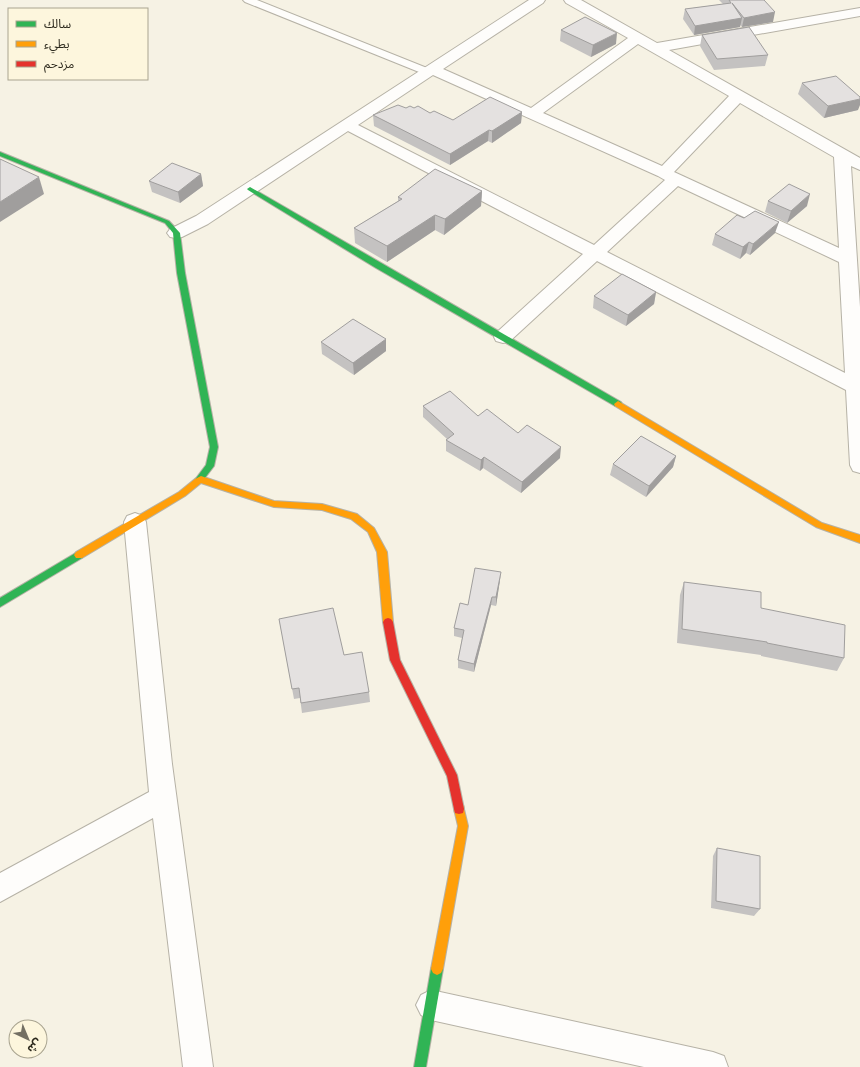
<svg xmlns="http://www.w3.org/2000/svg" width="860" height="1067" viewBox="0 0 860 1067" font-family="Overpass,'Noto Sans Arabic',sans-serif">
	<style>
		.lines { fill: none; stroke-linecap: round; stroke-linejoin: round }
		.lane-casing { stroke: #b6b2a6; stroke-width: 2 }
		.street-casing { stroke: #b6b2a6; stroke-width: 2 }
		.fast-casing { stroke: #b6b2a6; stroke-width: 2 }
		.slow-casing { stroke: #b6b2a6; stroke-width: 2 }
		.jam-casing { stroke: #b6b2a6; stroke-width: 2 }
		.lane { fill: #fefdfb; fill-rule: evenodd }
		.street { fill: #fefdfb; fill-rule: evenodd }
		.fast { fill: #30b455; fill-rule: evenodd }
		.slow { fill: #ff9f0a; fill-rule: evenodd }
		.jam { fill: #e5322d; fill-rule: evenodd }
		.wall { fill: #c4c2c1 }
		.shaded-wall { fill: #a09e9d }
		.building { fill: #e4e1e0; stroke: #a09e9d }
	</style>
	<rect width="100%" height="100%" fill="#f6f2e4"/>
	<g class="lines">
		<g class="lane-casing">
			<path id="lane" d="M 243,0 L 257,0 L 432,70 L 433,72 L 432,74 L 424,74 L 245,2 Z"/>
		</g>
		<g class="street-casing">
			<g id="street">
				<path d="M 529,0 L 545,0 L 543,3 L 443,69 L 531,108 L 628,38 L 566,3 L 564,0 L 581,0 L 657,43 L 860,8 L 860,16 L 669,50 L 860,158 L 860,170 L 851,166 L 860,307 L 860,473 L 853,471 L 850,465 L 846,390 L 597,261 L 510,341 L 503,343 L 496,341 L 494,337 L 496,333 L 583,254 L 348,131 L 208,224 L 182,237 L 176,238 L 170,237 L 167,233 L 170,229 L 196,216 ZM 638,44 L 729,96 L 662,166 L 543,113 ZM 433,75 L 658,176 L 665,180 L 594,245 L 358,125 ZM 740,103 L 834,157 L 839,248 L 674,172 ZM 678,186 L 839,262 L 845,373 L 607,252 Z"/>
				<path d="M 135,513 L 143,516 L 146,522 L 172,764 L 213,1067 L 183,1067 L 153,818 L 0,902 L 0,873 L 149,792 L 124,522 L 127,516 Z"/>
				<path d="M 431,990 L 713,1052 L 724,1056 L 728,1067 L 644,1067 L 431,1020 L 421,1015 L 416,1005 L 421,995 Z"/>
			</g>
		</g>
		<g class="fast-casing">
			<g id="fast">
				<path d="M 0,152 L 169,221 L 180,233 L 185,273 L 218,447 L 214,466 L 201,483 L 195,483 L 194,481 L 206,465 L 210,447 L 177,273 L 173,233 L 165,223 L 0,156 Z"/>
				<path d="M 250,187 L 621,402 L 622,404 L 621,406 L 615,406 L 376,268 L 248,190 L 247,189 Z"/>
				<path d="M 79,551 L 82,552 L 84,555 L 82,558 L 0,607 L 0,598 Z"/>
				<path d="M 437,963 L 441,965 L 443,969 L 426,1067 L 414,1067 L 431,969 L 433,965 Z"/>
			</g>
		</g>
		<g class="slow-casing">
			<g id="slow">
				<path d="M 618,401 L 822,523 L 860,535 L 860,543 L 816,527 L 615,406 L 614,404 Z"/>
				<path d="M 201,476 L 274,501 L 322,504 L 357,514 L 374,528 L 387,552 L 393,622 L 391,625 L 388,626 L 385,625 L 383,622 L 377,552 L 368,532 L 351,519 L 322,510 L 274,507 L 201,483 L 185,496 L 82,558 L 76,558 L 74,555 L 76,552 L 179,492 L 195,479 Z"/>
				<path d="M 459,804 L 463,805 L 468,826 L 443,969 L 441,973 L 437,975 L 433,973 L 431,969 L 458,826 L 454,809 L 455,805 Z"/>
			</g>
		</g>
		<g class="jam-casing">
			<path id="jam" d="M 388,618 L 391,619 L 393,622 L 400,660 L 457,775 L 464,809 L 463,813 L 459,814 L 455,813 L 454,809 L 447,776 L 390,660 L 383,622 L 385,619 Z"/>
		</g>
		<use href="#lane" class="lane"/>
		<use href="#street" class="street"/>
		<use href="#fast" class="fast"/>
		<use href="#slow" class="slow"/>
		<use href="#jam" class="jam"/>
	</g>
	<g class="wall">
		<path d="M 719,0 L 764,0 L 773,22 L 742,27 L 740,25 L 740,27 L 694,35 L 683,19 L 685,9 L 723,4 Z"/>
		<path d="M 561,30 L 616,44 L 591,57 L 560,41 Z"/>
		<path d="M 702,35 L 768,55 L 765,66 L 714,70 L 700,46 Z"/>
		<path d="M 802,83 L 858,110 L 824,118 L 798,94 Z"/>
		<path d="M 406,108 L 414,108 L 453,120 L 522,112 L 521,123 L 492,143 L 488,141 L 450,165 L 374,126 L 373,115 Z"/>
		<path d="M 201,174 L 203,186 L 180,203 L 152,192 L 149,181 Z"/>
		<path d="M 482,191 L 481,206 L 444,235 L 435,230 L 387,262 L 355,243 L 354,228 L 398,201 L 398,197 Z"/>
		<path d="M 768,201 L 807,206 L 787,223 L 765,212 Z"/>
		<path d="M 775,233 L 750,255 L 746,253 L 740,259 L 712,245 L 715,234 Z"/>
		<path d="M 656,292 L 654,304 L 626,326 L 593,308 L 594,296 Z"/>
		<path d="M 386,339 L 386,351 L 354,375 L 322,354 L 321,342 Z"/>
		<path d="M 423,406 L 478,416 L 518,433 L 560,458 L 521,493 L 483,468 L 480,471 L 446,451 L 446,440 L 447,439 L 423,417 Z"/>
		<path d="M 676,456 L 673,467 L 646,497 L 610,475 L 613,464 Z"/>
		<path d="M 500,580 L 496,606 L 491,605 L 474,672 L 458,668 L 458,660 L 462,638 L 454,636 L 454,628 Z"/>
		<path d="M 684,582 L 761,608 L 844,658 L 837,671 L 761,656 L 761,655 L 677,643 L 680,595 Z"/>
		<path d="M 279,619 L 344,655 L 369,692 L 370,702 L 302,713 L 300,698 L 294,699 Z"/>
		<path d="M 717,848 L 760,909 L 754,916 L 711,908 L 713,856 Z"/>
	</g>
	<g class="shaded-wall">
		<path d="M 775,12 L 773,22 L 742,27 L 744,18 Z"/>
		<path d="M 742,18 L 740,27 L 694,35 L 695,26 Z"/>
		<path d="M 617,33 L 616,44 L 591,57 L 593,45 Z"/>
		<path d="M 860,99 L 860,105 L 858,110 L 824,118 L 828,106 Z"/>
		<path d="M 522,112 L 521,123 L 492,143 L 492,131 Z"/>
		<path d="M 489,130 L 488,141 L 450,165 L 450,154 Z"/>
		<path d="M 201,174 L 203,186 L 180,203 L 178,192 Z"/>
		<path d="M 39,177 L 44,194 L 0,222 L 0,202 Z"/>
		<path d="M 482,191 L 481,206 L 444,235 L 445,219 Z"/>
		<path d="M 810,194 L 807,206 L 787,223 L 791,211 Z"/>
		<path d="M 435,215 L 435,230 L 387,262 L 387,246 Z"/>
		<path d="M 779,222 L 775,233 L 750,255 L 753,244 Z"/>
		<path d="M 749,242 L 746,253 L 740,259 L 743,247 Z"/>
		<path d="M 656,292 L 654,304 L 626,326 L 628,315 Z"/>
		<path d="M 386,339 L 386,351 L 354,375 L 353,363 Z"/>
		<path d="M 561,447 L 560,458 L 521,493 L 522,482 Z"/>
		<path d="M 676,456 L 673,467 L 646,497 L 649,486 Z"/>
		<path d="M 484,457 L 483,468 L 480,471 L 481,460 Z"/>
		<path d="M 501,572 L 500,580 L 496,606 L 496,597 Z"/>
		<path d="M 492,597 L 491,605 L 474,672 L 474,664 Z"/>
	</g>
	<g class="building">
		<path d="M 729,0 L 764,0 L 775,12 L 744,18 L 732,3 L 742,18 L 695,26 L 685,9 L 731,3 Z"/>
		<path d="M 585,17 L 617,33 L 593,45 L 561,30 Z"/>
		<path d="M 749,27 L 768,55 L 717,59 L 702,35 Z"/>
		<path d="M 836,76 L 860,97 L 860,99 L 828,106 L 802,83 Z"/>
		<path d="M 490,97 L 522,112 L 492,131 L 489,130 L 450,154 L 373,115 L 398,105 L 406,108 L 410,106 L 414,108 L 418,106 L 430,113 L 434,111 L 453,120 Z"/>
		<path d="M 0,159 L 39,177 L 0,202 Z"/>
		<path d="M 172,163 L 201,174 L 178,192 L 149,181 Z"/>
		<path d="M 435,169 L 482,191 L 445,219 L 435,215 L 387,246 L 354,228 L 402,199 L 398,197 Z"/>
		<path d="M 789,184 L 810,194 L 791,211 L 768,201 Z"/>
		<path d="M 755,211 L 779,222 L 753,244 L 749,242 L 743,247 L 715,234 L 737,215 L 744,218 Z"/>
		<path d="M 622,274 L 656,292 L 628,315 L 594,296 Z"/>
		<path d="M 353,319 L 386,339 L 353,363 L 321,342 Z"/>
		<path d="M 450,391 L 478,416 L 487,409 L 518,433 L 527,425 L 561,447 L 522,482 L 484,457 L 481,460 L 446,440 L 454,434 L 423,406 Z"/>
		<path d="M 641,436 L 676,456 L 649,486 L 613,464 Z"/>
		<path d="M 475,568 L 501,572 L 496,597 L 492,597 L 474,664 L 458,660 L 464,630 L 454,628 L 460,603 L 468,605 Z"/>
		<path d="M 684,582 L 761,592 L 761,608 L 845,625 L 844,658 L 767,643 L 767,642 L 682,629 Z"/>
		<path d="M 333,608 L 344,655 L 362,652 L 369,692 L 301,703 L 299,688 L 292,689 L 279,619 Z"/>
		<path d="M 717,848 L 760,856 L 760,909 L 716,901 Z"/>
	</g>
	<rect x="8" y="8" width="140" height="72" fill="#fdf6dd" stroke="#a9a490"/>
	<rect x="16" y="21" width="20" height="6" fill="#30b455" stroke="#a9a490"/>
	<text x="44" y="28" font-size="12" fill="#2c291d">سالك</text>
	<rect x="16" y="41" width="20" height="6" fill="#ff9f0a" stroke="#a9a490"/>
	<text x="44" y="48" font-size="12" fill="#2c291d">بطيء</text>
	<rect x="16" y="61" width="20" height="6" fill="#e5322d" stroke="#a9a490"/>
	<text x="44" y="68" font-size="12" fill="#2c291d">مزدحم</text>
	<g transform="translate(28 1039) rotate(136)"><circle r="19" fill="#fdf6dd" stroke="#a9a490"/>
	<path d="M0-3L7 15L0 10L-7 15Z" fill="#736f63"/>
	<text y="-6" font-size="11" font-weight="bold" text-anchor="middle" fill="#2c291d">ش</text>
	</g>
</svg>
